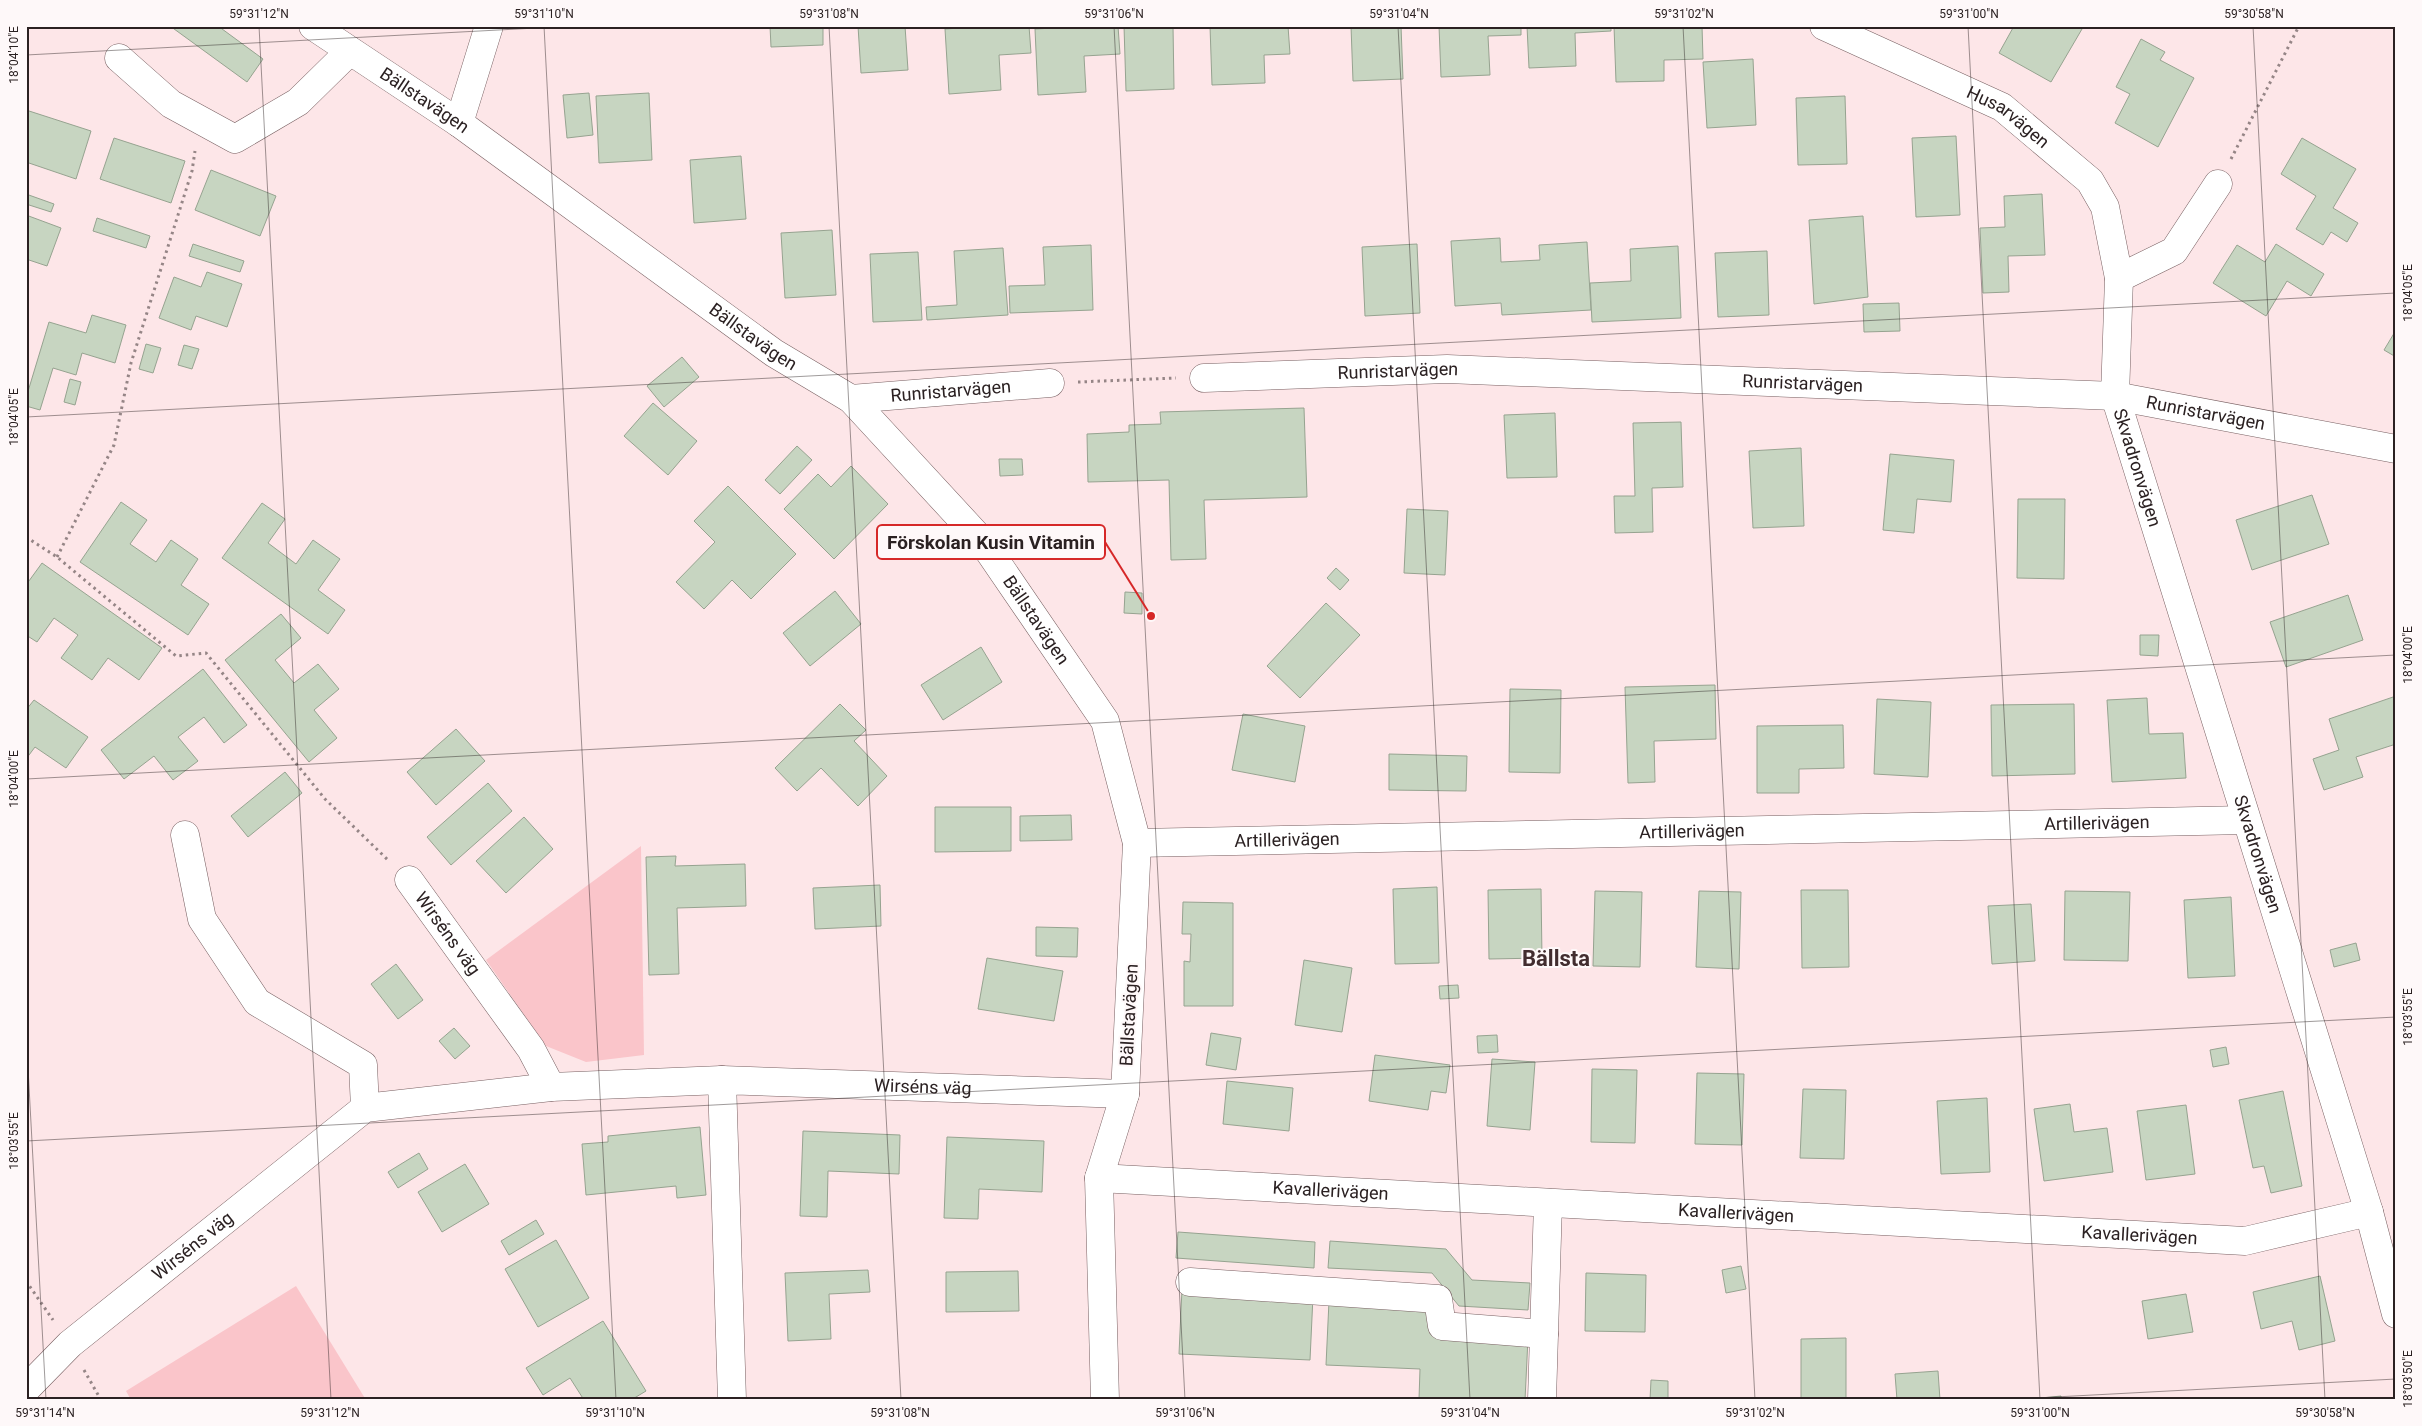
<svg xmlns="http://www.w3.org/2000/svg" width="2422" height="1426" viewBox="0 0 2422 1426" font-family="Roboto,sans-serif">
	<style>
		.green { fill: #fac5ca }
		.building { fill: #c7d5c1; stroke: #96a390 }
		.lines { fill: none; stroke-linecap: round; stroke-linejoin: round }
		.minor-casing { stroke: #786062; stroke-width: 29 }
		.path { stroke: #958586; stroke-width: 3; stroke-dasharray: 2.5 4; stroke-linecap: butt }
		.minor { stroke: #fff; stroke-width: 28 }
		.ticks { fill: none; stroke: #2b2122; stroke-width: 1; stroke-opacity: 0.45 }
		.labels { text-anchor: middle; stroke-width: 4; stroke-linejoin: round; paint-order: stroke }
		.street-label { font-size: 18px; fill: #2b2122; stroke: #fef8f9 }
		.district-label { font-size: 22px; font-weight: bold; fill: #422d2f; stroke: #fef8f9 }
		.leader { fill: none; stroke: #d62828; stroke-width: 2 }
		.callout-dot { fill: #d62828; stroke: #fef8f9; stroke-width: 2 }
		.callout { fill: #fef8f9; stroke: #d62828; stroke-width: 2 }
		.callout-label { font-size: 19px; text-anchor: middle; font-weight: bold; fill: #2b2122 }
		.neatline { fill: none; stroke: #2b2122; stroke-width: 2 }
		.ticks-label { font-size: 12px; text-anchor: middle; fill: #2b2122 }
	</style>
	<rect width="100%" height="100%" fill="#fde6e8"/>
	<g class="green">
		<path d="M 641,846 L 644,1055 L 586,1062 L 546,1046 L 486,960 Z"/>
		<path d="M 296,1286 L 366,1400 L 131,1400 L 126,1391 Z"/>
	</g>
	<g class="building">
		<path d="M 170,26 L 218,26 L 263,59 L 247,82 Z"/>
		<path d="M 770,26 L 823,26 L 823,45 L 771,47 Z"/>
		<path d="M 858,26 L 909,26 L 905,26 L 908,70 L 861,73 Z"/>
		<path d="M 991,26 L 1029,26 L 1031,53 L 999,55 L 1001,90 L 949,94 L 945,29 Z"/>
		<path d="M 1092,26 L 1118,26 L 1120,54 L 1084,56 L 1086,92 L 1038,95 L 1035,29 Z"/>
		<path d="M 1124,26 L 1173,26 L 1174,89 L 1126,91 Z"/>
		<path d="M 1210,26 L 1288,26 L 1290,54 L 1264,55 L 1265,83 L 1212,85 Z"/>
		<path d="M 1351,26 L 1401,26 L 1403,79 L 1353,81 Z"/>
		<path d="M 1439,26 L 1521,26 L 1521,35 L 1488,36 L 1490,75 L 1441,77 Z"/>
		<path d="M 1527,26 L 1611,26 L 1611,31 L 1575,33 L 1576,66 L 1529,68 Z"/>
		<path d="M 1614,26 L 1702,26 L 1703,59 L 1664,60 L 1664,81 L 1616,82 Z"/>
		<path d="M 2014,26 L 2078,26 L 2082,29 L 2051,82 L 1999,53 Z"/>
		<path d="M 2141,39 L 2165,52 L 2160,60 L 2194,78 L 2158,147 L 2115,123 L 2130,94 L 2116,87 Z"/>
		<path d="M 1753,59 L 1756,125 L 1707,128 L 1703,62 Z"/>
		<path d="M 589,93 L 593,135 L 567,138 L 563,95 Z"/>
		<path d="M 649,93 L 652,160 L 599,163 L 596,96 Z"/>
		<path d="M 1845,96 L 1847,164 L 1798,165 L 1796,98 Z"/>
		<path d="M 26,110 L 91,131 L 76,179 L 26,162 Z"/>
		<path d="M 1956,136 L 1960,215 L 1916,217 L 1912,138 Z"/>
		<path d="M 114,138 L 185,161 L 171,203 L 100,179 Z"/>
		<path d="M 2302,138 L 2356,169 L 2333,208 L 2358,223 L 2347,242 L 2331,232 L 2323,245 L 2296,229 L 2316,196 L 2281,174 Z"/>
		<path d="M 741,156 L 746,219 L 694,223 L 690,160 Z"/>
		<path d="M 211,170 L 276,196 L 260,236 L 195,210 Z"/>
		<path d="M 26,194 L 54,204 L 51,212 L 26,204 Z"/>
		<path d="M 2042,194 L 2045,255 L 2008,256 L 2009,292 L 1983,293 L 1980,228 L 2005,227 L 2004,196 Z"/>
		<path d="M 26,215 L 61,228 L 47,266 L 26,259 Z"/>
		<path d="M 1863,216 L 1868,297 L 1814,304 L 1809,220 Z"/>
		<path d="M 97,218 L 150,236 L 146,248 L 93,231 Z"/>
		<path d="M 832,230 L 836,295 L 785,298 L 781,233 Z"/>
		<path d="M 1500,238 L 1501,262 L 1540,260 L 1539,245 L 1587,242 L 1591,310 L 1502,315 L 1501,303 L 1455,306 L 1451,241 Z"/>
		<path d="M 193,244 L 244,261 L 240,272 L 189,256 Z"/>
		<path d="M 1417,244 L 1420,313 L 1365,316 L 1362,247 Z"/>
		<path d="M 2276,244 L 2324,274 L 2311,296 L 2287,281 L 2266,316 L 2213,283 L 2237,245 L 2265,262 Z"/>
		<path d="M 1091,245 L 1093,310 L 1010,313 L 1009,286 L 1045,285 L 1043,247 Z"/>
		<path d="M 1678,246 L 1681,318 L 1592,322 L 1590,283 L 1631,281 L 1630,249 Z"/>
		<path d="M 1003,248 L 1008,315 L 927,320 L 926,307 L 957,305 L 954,251 Z"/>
		<path d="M 1767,251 L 1769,315 L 1718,317 L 1715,253 Z"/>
		<path d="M 918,252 L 922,320 L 873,322 L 870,254 Z"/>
		<path d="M 207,272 L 242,284 L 227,327 L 196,316 L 191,330 L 159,318 L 174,277 L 201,287 Z"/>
		<path d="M 1899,303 L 1900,331 L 1864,332 L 1863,304 Z"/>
		<path d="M 92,315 L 126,325 L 115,363 L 82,353 L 76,375 L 53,368 L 40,410 L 26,406 L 26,398 L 49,322 L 86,333 Z"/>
		<path d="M 2396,330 L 2396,357 L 2384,350 Z"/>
		<path d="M 146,344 L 161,348 L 153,373 L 139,369 Z"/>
		<path d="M 184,345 L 199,349 L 192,369 L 178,365 Z"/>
		<path d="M 682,357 L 699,377 L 664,407 L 647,386 Z"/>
		<path d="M 70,379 L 81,382 L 75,405 L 64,402 Z"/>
		<path d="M 653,403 L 697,441 L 668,475 L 624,436 Z"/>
		<path d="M 1304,408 L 1307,497 L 1204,500 L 1206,559 L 1171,560 L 1169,480 L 1088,482 L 1087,434 L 1129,432 L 1129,425 L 1161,424 L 1160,412 Z"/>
		<path d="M 1555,413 L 1557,477 L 1507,478 L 1504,415 Z"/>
		<path d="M 1681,422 L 1683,487 L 1652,488 L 1653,532 L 1615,533 L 1614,496 L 1635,496 L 1633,423 Z"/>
		<path d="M 797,446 L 812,460 L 780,494 L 765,480 Z"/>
		<path d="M 1801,448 L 1804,526 L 1753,528 L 1749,451 Z"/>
		<path d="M 1890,454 L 1954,460 L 1951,502 L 1917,499 L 1914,533 L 1883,530 Z"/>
		<path d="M 999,459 L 1022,459 L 1023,475 L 1000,476 Z"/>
		<path d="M 851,466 L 888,504 L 834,559 L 784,509 L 818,474 L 831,487 Z"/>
		<path d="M 728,486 L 796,554 L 751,599 L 732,580 L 704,609 L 676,582 L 715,542 L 694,521 Z"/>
		<path d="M 2312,495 L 2329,544 L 2252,570 L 2236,520 Z"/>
		<path d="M 2018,499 L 2065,499 L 2064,579 L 2017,578 Z"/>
		<path d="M 121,502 L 147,520 L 130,544 L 156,562 L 171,540 L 198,559 L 181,585 L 209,604 L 188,635 L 80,562 Z"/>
		<path d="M 262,503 L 285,519 L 268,543 L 296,564 L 313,540 L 340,559 L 318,590 L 345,610 L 328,634 L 222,558 Z"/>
		<path d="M 1407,509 L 1448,511 L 1445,575 L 1404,573 Z"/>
		<path d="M 42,563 L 162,648 L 139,680 L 108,658 L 92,680 L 61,658 L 78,635 L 54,618 L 37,642 L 26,635 L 26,585 Z"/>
		<path d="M 1336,568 L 1349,580 L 1340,590 L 1327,578 Z"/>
		<path d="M 835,591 L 861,624 L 810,666 L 783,633 Z"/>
		<path d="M 1125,592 L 1142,593 L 1142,614 L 1124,613 Z"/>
		<path d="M 2348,595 L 2363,640 L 2286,667 L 2270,622 Z"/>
		<path d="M 1326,603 L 1360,635 L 1300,698 L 1267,666 Z"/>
		<path d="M 281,614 L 301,638 L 275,660 L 294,683 L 318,664 L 339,689 L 314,710 L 337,738 L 309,762 L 225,660 Z"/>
		<path d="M 2140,635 L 2159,635 L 2158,656 L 2140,655 Z"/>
		<path d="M 981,647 L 1002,682 L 943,720 L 921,685 Z"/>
		<path d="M 203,669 L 247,725 L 224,743 L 204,717 L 178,737 L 198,761 L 173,780 L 154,756 L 124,779 L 101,750 Z"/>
		<path d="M 1715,685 L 1716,739 L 1654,741 L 1655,782 L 1628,783 L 1625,687 Z"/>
		<path d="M 1510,689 L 1561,690 L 1560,773 L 1509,772 Z"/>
		<path d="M 2396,696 L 2396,744 L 2356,757 L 2363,777 L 2324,790 L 2313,759 L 2339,750 L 2329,719 Z"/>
		<path d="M 2147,698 L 2149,734 L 2183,733 L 2186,778 L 2112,782 L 2107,700 Z"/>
		<path d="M 1877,699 L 1931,702 L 1928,777 L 1874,774 Z"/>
		<path d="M 34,700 L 88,737 L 66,768 L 35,747 L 26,759 L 26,710 Z"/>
		<path d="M 840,704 L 866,730 L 854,741 L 887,776 L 858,806 L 821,768 L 797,791 L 775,768 Z"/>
		<path d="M 2074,704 L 2075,774 L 1992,776 L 1991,705 Z"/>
		<path d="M 1243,714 L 1305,726 L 1295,782 L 1232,770 Z"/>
		<path d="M 1843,725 L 1844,768 L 1799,769 L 1799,793 L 1757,793 L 1757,726 Z"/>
		<path d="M 456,729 L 485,761 L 436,805 L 407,772 Z"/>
		<path d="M 1389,754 L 1467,756 L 1466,791 L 1389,790 Z"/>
		<path d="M 285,772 L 302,793 L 248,837 L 231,816 Z"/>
		<path d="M 488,783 L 512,811 L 451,865 L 427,837 Z"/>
		<path d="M 935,807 L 1011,807 L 1011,851 L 935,852 Z"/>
		<path d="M 1071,815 L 1072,840 L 1020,841 L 1020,816 Z"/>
		<path d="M 524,817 L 553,849 L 506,893 L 476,861 Z"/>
		<path d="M 676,856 L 675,866 L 745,864 L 746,906 L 677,908 L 679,974 L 649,975 L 646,857 Z"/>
		<path d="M 880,885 L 881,926 L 815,929 L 813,888 Z"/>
		<path d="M 1437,887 L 1439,963 L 1395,964 L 1393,889 Z"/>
		<path d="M 1541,889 L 1542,958 L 1489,959 L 1488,890 Z"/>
		<path d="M 1801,890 L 1848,890 L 1849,967 L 1802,968 Z"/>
		<path d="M 1595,891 L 1642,892 L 1640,967 L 1593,966 Z"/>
		<path d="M 1699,891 L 1741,892 L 1739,969 L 1696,967 Z"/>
		<path d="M 2065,891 L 2130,892 L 2128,961 L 2064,960 Z"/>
		<path d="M 2231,897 L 2235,976 L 2188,978 L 2184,900 Z"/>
		<path d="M 1183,902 L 1233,903 L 1233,1006 L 1184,1006 L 1184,961 L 1190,962 L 1191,934 L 1182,934 Z"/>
		<path d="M 2031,904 L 2035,961 L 1992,964 L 1988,906 Z"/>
		<path d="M 1036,927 L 1078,928 L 1077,957 L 1036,956 Z"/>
		<path d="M 2356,943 L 2360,960 L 2334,967 L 2330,950 Z"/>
		<path d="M 987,958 L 1063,971 L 1054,1021 L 978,1009 Z"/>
		<path d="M 1304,960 L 1352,968 L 1342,1032 L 1295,1025 Z"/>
		<path d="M 396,964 L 423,1000 L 398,1019 L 371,984 Z"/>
		<path d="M 1458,985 L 1459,998 L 1440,999 L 1439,986 Z"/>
		<path d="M 454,1028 L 470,1046 L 455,1059 L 439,1041 Z"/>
		<path d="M 1211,1033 L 1241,1038 L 1236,1070 L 1206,1065 Z"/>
		<path d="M 1497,1035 L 1498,1052 L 1478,1053 L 1477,1036 Z"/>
		<path d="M 2226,1047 L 2229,1064 L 2213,1067 L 2210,1050 Z"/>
		<path d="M 1375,1055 L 1450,1065 L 1446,1093 L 1431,1091 L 1428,1110 L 1369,1101 Z"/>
		<path d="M 1492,1059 L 1535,1062 L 1530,1130 L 1487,1126 Z"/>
		<path d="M 1592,1069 L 1637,1070 L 1635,1143 L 1591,1142 Z"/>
		<path d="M 1697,1073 L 1744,1074 L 1742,1145 L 1695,1144 Z"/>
		<path d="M 1227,1081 L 1293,1088 L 1289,1131 L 1223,1124 Z"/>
		<path d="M 1803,1089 L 1846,1090 L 1844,1159 L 1800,1158 Z"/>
		<path d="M 2283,1091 L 2302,1186 L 2271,1193 L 2264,1166 L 2253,1168 L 2239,1100 Z"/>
		<path d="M 1987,1098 L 1990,1172 L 1941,1174 L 1937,1101 Z"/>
		<path d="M 2070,1104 L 2074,1132 L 2107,1128 L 2113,1172 L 2044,1181 L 2034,1109 Z"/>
		<path d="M 2186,1105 L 2195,1174 L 2146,1180 L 2137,1111 Z"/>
		<path d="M 700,1127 L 706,1195 L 677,1198 L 676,1186 L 586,1195 L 582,1144 L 608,1142 L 608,1136 Z"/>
		<path d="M 803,1131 L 900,1135 L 899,1174 L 828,1171 L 827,1217 L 800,1216 Z"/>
		<path d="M 947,1137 L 1044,1141 L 1042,1192 L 979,1189 L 978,1219 L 944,1218 Z"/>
		<path d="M 419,1153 L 428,1169 L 398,1188 L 388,1172 Z"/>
		<path d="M 465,1164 L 489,1204 L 442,1232 L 418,1192 Z"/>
		<path d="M 536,1220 L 544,1234 L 509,1255 L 501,1241 Z"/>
		<path d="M 1178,1232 L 1315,1242 L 1314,1268 L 1176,1258 Z"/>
		<path d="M 556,1240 L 589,1298 L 538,1327 L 505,1269 Z"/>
		<path d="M 1330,1241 L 1446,1249 L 1472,1280 L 1530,1283 L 1528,1310 L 1459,1306 L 1432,1273 L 1328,1268 Z"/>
		<path d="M 1741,1266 L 1746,1289 L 1726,1293 L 1722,1270 Z"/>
		<path d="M 868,1270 L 870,1292 L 829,1294 L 831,1339 L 788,1341 L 785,1273 Z"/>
		<path d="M 1018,1271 L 1019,1311 L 946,1312 L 946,1272 Z"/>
		<path d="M 1586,1273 L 1646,1275 L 1645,1332 L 1585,1331 Z"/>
		<path d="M 2320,1276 L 2335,1341 L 2299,1350 L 2292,1321 L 2261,1329 L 2253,1292 Z"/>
		<path d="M 1182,1289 L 1313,1296 L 1310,1360 L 1179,1354 Z"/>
		<path d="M 2186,1294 L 2193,1332 L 2148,1339 L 2142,1301 Z"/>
		<path d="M 1329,1301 L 1435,1306 L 1434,1334 L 1528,1338 L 1525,1400 L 1419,1399 L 1420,1369 L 1326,1365 Z"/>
		<path d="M 603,1321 L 646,1391 L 631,1400 L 584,1400 L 570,1378 L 543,1395 L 526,1368 Z"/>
		<path d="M 1846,1338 L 1846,1400 L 1801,1400 L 1801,1339 Z"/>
		<path d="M 1938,1371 L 1940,1400 L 1897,1400 L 1895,1374 Z"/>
		<path d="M 1651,1380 L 1668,1381 L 1668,1400 L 1650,1400 Z"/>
		<path d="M 2061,1396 L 2061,1400 L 2022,1400 Z"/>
	</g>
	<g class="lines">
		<g class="minor-casing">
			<g id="minor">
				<path id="s1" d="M 313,26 L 459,123 L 774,353 L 851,399 L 982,541 L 1105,721 L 1137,843 L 1125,1094 L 1099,1178 L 1105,1400"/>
				<path id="s2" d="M 1824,26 L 2002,107 L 2090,181 L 2105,207 L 2119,278 L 2115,396 L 2369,1212 L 2396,1314"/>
				<path d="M 119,58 L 171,104 L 235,139 L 298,102 L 350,51"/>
				<path d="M 459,123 L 489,26"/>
				<path d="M 2119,278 L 2174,251 L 2218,184"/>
				<path id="s3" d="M 1204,378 L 1447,369 L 2115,396 L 2396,449"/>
				<path id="s4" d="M 851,399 L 1050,383"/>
				<path d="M 185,835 L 202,919 L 257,1002 L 363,1065 L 365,1108"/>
				<path id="s5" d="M 1137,843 L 2246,820"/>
				<path id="s6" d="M 409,880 L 531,1049 L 551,1087"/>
				<path id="s7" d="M 1099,1178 L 2245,1241 L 2369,1212"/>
				<path d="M 1190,1282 L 1438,1299 L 1442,1326 L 1544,1334"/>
				<path id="s8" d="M 26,1389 L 70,1344 L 365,1108 L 551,1087 L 722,1080"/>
				<path id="s9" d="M 732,1400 L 722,1080 L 1125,1094"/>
				<path d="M 1542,1400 L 1548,1203"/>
			</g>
		</g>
		<g class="path">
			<path d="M 2231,159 L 2299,26"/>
			<path d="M 1078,382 L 1176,378"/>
			<path d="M 26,537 L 57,557 L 176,656 L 206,653 L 325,799 L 389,861"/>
			<path d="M 57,557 L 114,445 L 131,363 L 192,171 L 195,151"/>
			<path d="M 26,1281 L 53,1320"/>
			<path d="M 84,1370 L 101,1400"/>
		</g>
		<use href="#minor" class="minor"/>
	</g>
	<path class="ticks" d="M 259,26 L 331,1400M 544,26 L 616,1400M 829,26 L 901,1400M 1114,26 L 1185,1400M 1398,26 L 1470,1400M 1683,26 L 1755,1400M 1968,26 L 2040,1400M 2253,26 L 2325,1400M 26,55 L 574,26M 26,417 L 2396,293M 26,779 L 2396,655M 26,1031 L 46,1400M 26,1141 L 2396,1017M 1998,1400 L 2396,1379"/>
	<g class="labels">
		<g class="street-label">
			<text dy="6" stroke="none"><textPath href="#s1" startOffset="134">Bällstavägen</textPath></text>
			<text dy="6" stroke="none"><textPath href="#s2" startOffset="206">Husarvägen</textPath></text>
			<text dy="6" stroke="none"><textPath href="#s1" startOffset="539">Bällstavägen</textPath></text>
			<text dy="6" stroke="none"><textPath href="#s3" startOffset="194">Runristarvägen</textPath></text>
			<text dy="6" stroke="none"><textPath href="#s3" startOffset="599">Runristarvägen</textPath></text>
			<text dy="6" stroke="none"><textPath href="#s4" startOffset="100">Runristarvägen</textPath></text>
			<text dy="6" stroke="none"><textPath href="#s3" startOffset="1004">Runristarvägen</textPath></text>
			<text dy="6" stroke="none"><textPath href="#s2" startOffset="606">Skvadronvägen</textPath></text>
			<text dy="6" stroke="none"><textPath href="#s1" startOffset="944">Bällstavägen</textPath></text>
			<text dy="6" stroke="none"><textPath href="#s5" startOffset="960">Artillerivägen</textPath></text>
			<text dy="6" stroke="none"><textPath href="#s5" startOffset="555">Artillerivägen</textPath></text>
			<text dy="6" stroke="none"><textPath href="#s5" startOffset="150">Artillerivägen</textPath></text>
			<text dy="6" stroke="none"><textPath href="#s2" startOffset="1011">Skvadronvägen</textPath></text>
			<text dy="6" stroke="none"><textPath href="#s6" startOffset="66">Wirséns väg</textPath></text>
			<text transform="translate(1129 1015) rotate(-87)" y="6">Bällstavägen</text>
			<text dy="6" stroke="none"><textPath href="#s9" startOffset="521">Wirséns väg</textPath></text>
			<text dy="6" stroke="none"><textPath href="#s7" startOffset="232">Kavallerivägen</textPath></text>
			<text dy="6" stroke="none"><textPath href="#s7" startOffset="638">Kavallerivägen</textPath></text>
			<text dy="6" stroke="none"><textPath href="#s7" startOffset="1042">Kavallerivägen</textPath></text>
			<text dy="6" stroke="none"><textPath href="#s8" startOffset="220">Wirséns väg</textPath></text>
		</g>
		<g class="district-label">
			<text x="1556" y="966">Bällsta</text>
		</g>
	</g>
	<path class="leader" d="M1151 616L1105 542"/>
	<circle class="callout-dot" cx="1151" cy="616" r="5"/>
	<rect class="callout" x="877" y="525" width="228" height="34" rx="5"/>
	<g class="callout-label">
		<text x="991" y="549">Förskolan Kusin Vitamin</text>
	</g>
	<rect width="2422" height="1426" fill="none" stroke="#fef8f9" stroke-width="55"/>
	<rect x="28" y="28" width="2366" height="1370" class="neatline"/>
	<g class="ticks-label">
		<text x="259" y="18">59°31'12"N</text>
		<text x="544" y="18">59°31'10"N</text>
		<text x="829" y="18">59°31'08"N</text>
		<text x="1114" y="18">59°31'06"N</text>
		<text x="1399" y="18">59°31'04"N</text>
		<text x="1684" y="18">59°31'02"N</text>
		<text x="1969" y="18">59°31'00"N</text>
		<text x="2254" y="18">59°30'58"N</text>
		<text transform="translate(14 55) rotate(-90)" y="4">18°04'10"E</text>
		<text transform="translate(2408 293) rotate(-90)" y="4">18°04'05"E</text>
		<text transform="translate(14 417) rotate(-90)" y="4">18°04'05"E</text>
		<text transform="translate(2408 655) rotate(-90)" y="4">18°04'00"E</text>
		<text transform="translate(14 779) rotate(-90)" y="4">18°04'00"E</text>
		<text transform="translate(2408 1017) rotate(-90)" y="4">18°03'55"E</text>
		<text transform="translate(14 1141) rotate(-90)" y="4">18°03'55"E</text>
		<text transform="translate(2408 1379) rotate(-90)" y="4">18°03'50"E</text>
		<text x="45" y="1417">59°31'14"N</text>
		<text x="330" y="1417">59°31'12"N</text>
		<text x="615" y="1417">59°31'10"N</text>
		<text x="900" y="1417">59°31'08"N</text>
		<text x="1185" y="1417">59°31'06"N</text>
		<text x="1470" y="1417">59°31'04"N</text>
		<text x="1755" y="1417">59°31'02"N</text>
		<text x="2040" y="1417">59°31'00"N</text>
		<text x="2325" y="1417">59°30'58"N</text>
	</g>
</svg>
